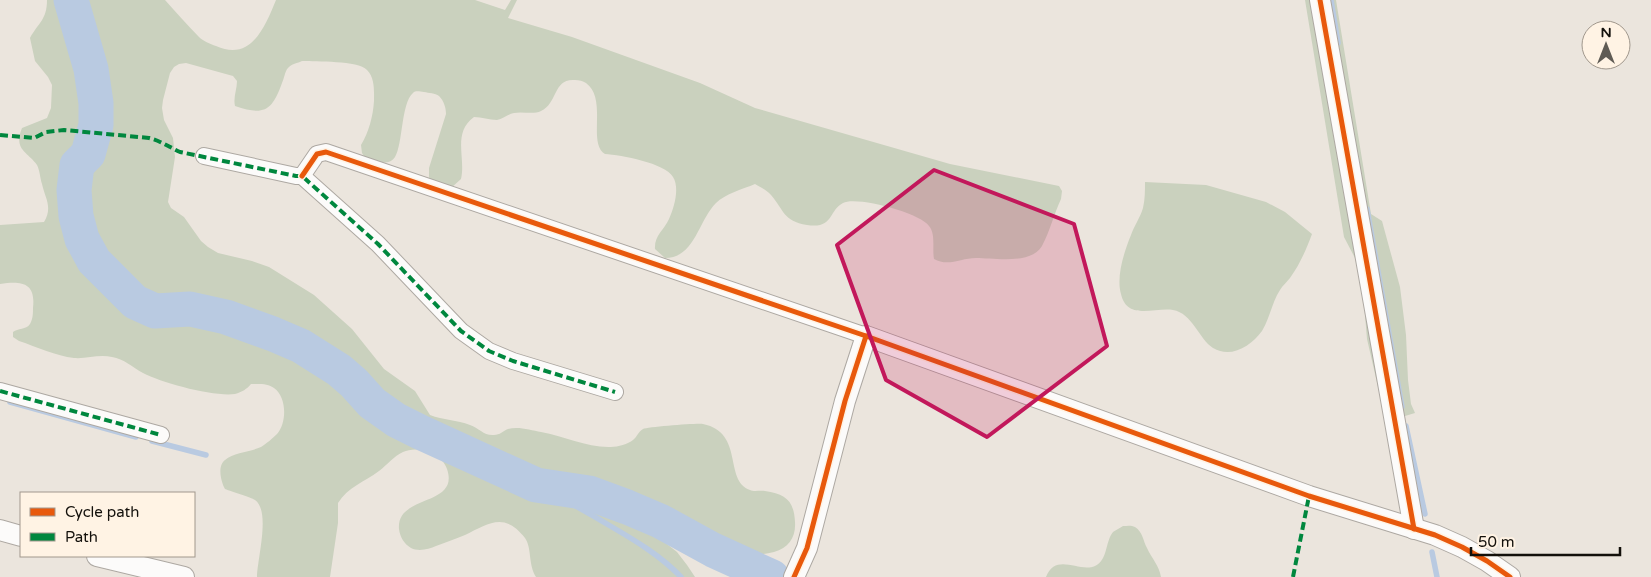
<svg xmlns="http://www.w3.org/2000/svg" width="1651" height="577" viewBox="0 0 1651 577" font-family="'Varela Round',sans-serif">
	<style>
		.green { fill: #cad1be }
		.lines { fill: none; stroke-linecap: round; stroke-linejoin: round }
		.stream { stroke: #b9cae1; stroke-width: 5.5 }
		.river { stroke: #b9cae1; stroke-width: 35 }
		.minor-casing { stroke: #ada8a2; stroke-width: 18 }
		.tertiary-casing { stroke: #ada8a2; stroke-width: 22 }
		.minor { stroke: #fcfbfa; stroke-width: 16 }
		.tertiary { stroke: #fcfbfa; stroke-width: 20 }
		.quiet { stroke: #00873e; stroke-width: 4; stroke-dasharray: 8 4; stroke-linecap: butt }
		.cycleway-casing { stroke: #fff3e4; stroke-width: 8 }
		.cycleway { stroke: #e8590c; stroke-width: 5 }
		.marked { fill: #c2185b; fill-opacity: 0.2; stroke: #c2185b; stroke-width: 4; stroke-linejoin: round }
	</style>
	<rect width="100%" height="100%" fill="#ebe5dd"/>
	<g class="green">
		<path d="M 47,0 L 165,0 C 176,12 187,25 199,37 C 203,41 210,44 216,46 C 251,62 265,27 276,0 L 475,0 L 505,10 L 511,0 L 517,0 L 508,18 L 572,37 L 700,83 L 755,108 L 950,164 L 1059,186 L 1062,191 L 1061,199 C 1054,214 1050,231 1042,246 C 1031,265 994,258 976,258 C 961,258 948,267 934,259 C 932,249 936,234 929,226 C 920,213 857,196 843,203 C 828,211 834,229 807,225 C 783,221 784,210 771,195 C 767,190 760,187 755,184 C 743,189 725,194 716,203 C 698,221 695,258 665,258 L 655,249 C 654,236 664,230 669,219 C 674,208 680,188 673,177 C 665,163 621,155 605,154 C 587,143 608,99 586,83 C 583,81 579,80 575,80 C 553,78 558,103 541,111 C 533,115 523,111 514,113 C 508,114 503,119 497,120 C 489,120 482,117 474,117 C 452,133 466,158 461,179 L 451,188 L 432,184 L 429,177 L 429,168 L 446,114 C 446,108 444,101 439,96 C 435,93 429,93 424,92 C 420,92 416,90 413,93 C 401,103 403,144 395,157 C 388,167 375,161 366,159 L 362,153 L 361,145 C 369,132 373,116 374,101 C 374,91 375,78 367,70 C 358,60 316,62 302,61 C 298,63 291,64 288,68 C 285,71 284,79 282,83 C 272,111 264,116 235,106 C 233,98 237,89 237,81 L 233,76 L 186,63 L 179,64 L 174,67 L 170,73 L 163,100 L 162,108 L 164,120 L 173,138 L 175,157 L 168,202 L 171,208 L 184,217 L 201,241 L 208,247 L 218,253 L 252,261 L 269,267 L 314,295 L 352,329 L 384,369 L 415,391 L 430,415 C 443,420 457,420 470,425 C 479,428 484,436 494,435 C 500,435 503,431 508,429 C 518,426 531,430 541,432 C 564,436 588,448 611,447 C 618,447 628,444 633,440 C 637,437 638,432 643,429 C 648,427 697,423 703,424 C 745,433 723,480 750,490 C 754,492 760,490 765,491 C 785,494 794,500 795,522 C 796,537 789,548 774,552 C 760,556 743,555 729,551 C 721,548 715,540 707,537 C 696,531 682,530 670,532 L 666,540 L 667,544 L 677,552 L 687,565 L 695,577 L 536,577 C 528,564 532,548 525,538 C 504,511 488,524 465,535 C 456,539 446,542 436,546 C 429,549 419,552 411,548 C 404,544 400,537 399,529 C 396,494 460,507 447,469 C 442,453 418,445 403,452 C 394,456 387,465 379,471 C 364,482 348,487 338,503 L 338,523 L 330,577 L 257,577 C 257,560 271,511 255,500 C 251,497 232,492 225,489 C 221,482 217,466 225,460 C 234,452 250,452 261,447 C 266,444 273,438 277,434 C 287,423 287,397 274,388 C 268,383 258,384 251,384 C 247,389 242,392 235,394 C 214,397 162,383 143,373 C 132,367 124,359 112,357 C 99,354 87,359 74,358 C 56,356 37,347 19,341 L 13,337 L 13,332 C 18,328 26,330 30,324 C 33,319 33,313 33,308 C 36,282 21,281 0,284 L 0,225 L 44,222 C 53,207 45,198 42,184 C 40,178 40,171 37,165 C 28,152 13,150 22,128 L 47,118 L 51,108 L 52,85 L 48,77 L 35,61 L 30,38 C 38,23 47,20 47,0 Z"/>
		<path d="M 1305,0 L 1336,0 L 1371,214 L 1382,221 L 1400,287 L 1406,335 L 1408,380 L 1411,404 L 1415,413 L 1395,419 L 1384,413 L 1367,339 L 1363,291 L 1355,258 L 1344,237 Z"/>
		<path d="M 1145,182 L 1206,185 L 1266,202 L 1285,212 L 1312,234 C 1306,250 1300,264 1290,278 C 1287,282 1283,285 1280,290 C 1272,302 1270,318 1262,331 C 1251,346 1231,359 1213,348 C 1199,339 1192,313 1173,310 C 1155,307 1127,321 1121,294 C 1116,277 1124,252 1131,235 C 1134,226 1140,218 1143,208 C 1145,199 1145,191 1145,182 Z"/>
		<path d="M 1123,526 C 1127,526 1131,525 1135,527 C 1143,532 1143,541 1147,548 C 1152,559 1159,565 1161,577 L 1046,577 C 1056,552 1079,573 1095,566 C 1108,560 1105,542 1113,532 C 1116,530 1120,528 1123,526 Z"/>
	</g>
	<g class="lines">
		<g class="stream">
			<path d="M 1331,0 L 1338,43"/>
			<path d="M 1367,209 L 1402,407"/>
			<path d="M 10,402 L 136,437"/>
			<path d="M 1406,426 L 1425,514"/>
			<path d="M 152,441 L 206,455"/>
			<path d="M 536,485 C 562,498 587,512 612,527 C 636,541 661,556 681,577"/>
			<path d="M 1432,552 L 1437,577"/>
		</g>
		<path class="river" d="M 71,0 L 91,69 L 96,103 L 96,125 L 88,154 L 77,165 L 74,190 L 76,216 L 82,239 L 94,261 L 135,302 L 155,311 L 190,309 L 226,317 L 273,334 L 301,346 L 339,370 L 354,383 L 372,403 L 396,420 L 420,432 L 536,485 L 589,493 L 627,507 L 660,521 L 713,550 L 772,577"/>
		<g class="minor-casing">
			<g id="minor">
				<path d="M 204,156 L 296,176 L 302,176 L 378,244 L 461,331 L 489,351 L 513,361 L 615,392"/>
				<path d="M 302,176 L 317,154 L 326,152 L 866,336"/>
				<path d="M 0,391 L 161,435"/>
			</g>
		</g>
		<g class="tertiary-casing">
			<g id="tertiary">
				<path d="M 1320,0 L 1414,529"/>
				<path d="M 0,530 L 21,536"/>
				<path d="M 97,556 L 184,577"/>
				<path d="M 794,577 L 807,548 L 845,401 L 866,336 L 1309,496 L 1435,535 L 1462,547 L 1487,561 L 1510,577"/>
			</g>
		</g>
		<use href="#minor" class="minor"/>
		<use href="#tertiary" class="tertiary"/>
		<g class="quiet">
			<path d="M 0,135 L 34,138 L 46,132 L 64,130 L 149,138 C 161,141 169,147 180,152 L 296,176 L 302,176 L 378,244 L 461,331 L 489,351 L 513,361 L 615,392"/>
			<path d="M 0,391 L 161,435"/>
			<path d="M 1293,577 L 1309,496"/>
		</g>
		<g class="cycleway-casing">
			<g id="cycleway">
				<path d="M 1320,0 L 1414,529"/>
				<path d="M 302,176 L 317,154 L 326,152 L 866,336"/>
				<path d="M 794,577 L 807,548 L 845,401 L 866,336 L 1309,496 L 1435,535 L 1462,547 L 1487,561 L 1510,577"/>
			</g>
		</g>
		<use href="#cycleway" class="cycleway"/>
	</g>
	<path class="marked" d="M 934,170 L 1074,224 L 1107,346 L 987,437 L 886,380 L 837,245 Z"/>
	<rect x="20" y="492" width="175" height="65" fill="#fff3e4" stroke="#a1988d"/>
	<rect x="30" y="508" width="25" height="8" fill="#e8590c" stroke="#a1988d"/>
	<text x="65" y="517" font-size="15" fill="#13100b">Cycle path</text>
	<rect x="30" y="533" width="25" height="8" fill="#00873e" stroke="#a1988d"/>
	<text x="65" y="542" font-size="15" fill="#13100b">Path</text>
	<g transform="translate(1606 45)"><circle r="24" fill="#fff3e4" stroke="#a1988d"/>
	<path d="M0-4L9 19L0 12L-9 19Z" fill="#5f5b54"/>
	<text y="-8" font-size="14" font-weight="bold" text-anchor="middle" fill="#13100b">N</text>
	</g>
	<path d="M1471 547v8h149v-8" fill="none" stroke="#13100b" stroke-width="2.5"/>
	<text x="1478" y="547" font-size="15" fill="#13100b" stroke="#fff3e4" stroke-width="4" paint-order="stroke">50 m</text>
</svg>
